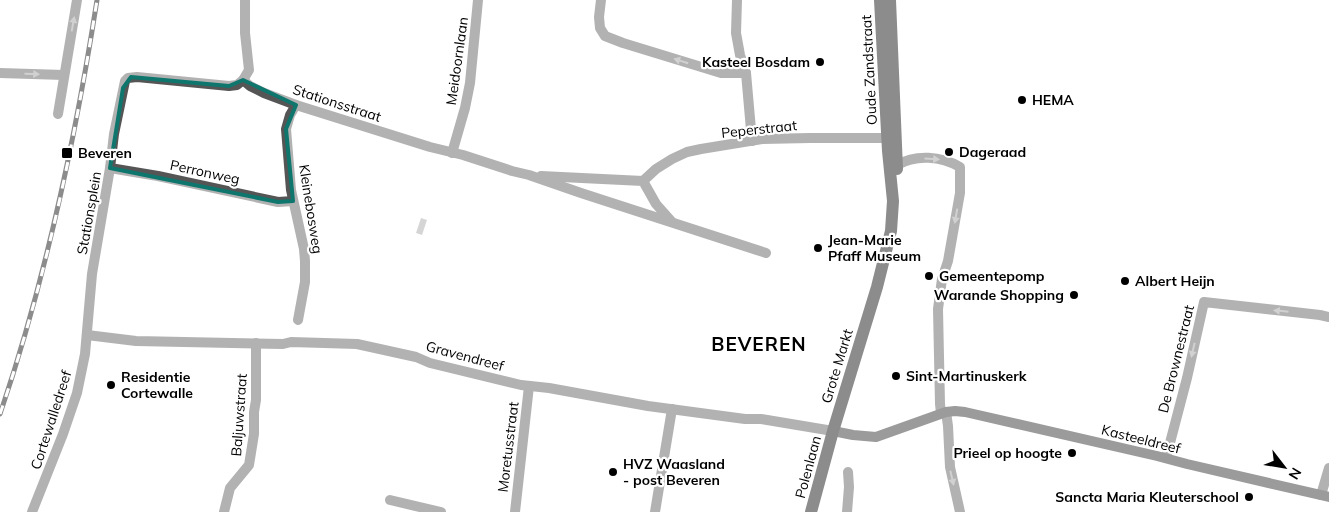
<svg xmlns="http://www.w3.org/2000/svg" width="1329" height="512" viewBox="0 0 1329 512" font-family="Mulish,sans-serif">
	<style>
		.water { fill: #a3a3a3 }
		.lines { fill: none; stroke-linecap: round; stroke-linejoin: round }
		.street { stroke: #555; stroke-width: 10 }
		.secondary { stroke: #222; stroke-width: 10 }
		.primary { stroke: #000; stroke-width: 12 }
		.rail-casing { stroke: #000; stroke-width: 5 }
		.rail { stroke: #fff; stroke-width: 3; stroke-dasharray: 9; stroke-linecap: butt }
		.oneway { fill: #999 }
		.marked { fill: none; stroke: #0f766e; stroke-width: 4; stroke-linejoin: round }
		.poi-dot { fill: #000; stroke: #fff; stroke-width: 2 }
		.labels { text-anchor: middle; stroke-width: 4.5; stroke-linejoin: round; paint-order: stroke }
		.street-label { font-size: 14px; fill: #000; stroke: #fff }
		.poi-label { font-size: 14px; font-weight: bold; fill: #000; stroke: #fff; text-anchor: start }
		.district-label { font-size: 19px; font-weight: bold; letter-spacing: 1px; fill: #000; stroke: #fff }
	</style>
	<rect width="100%" height="100%" fill="#fff"/>
	<path class="water" d="M 421,218 L 427,220 L 422,235 L 416,233 Z"/>
	<g class="lines">
		<g class="street">
			<path d="M 601,0 L 599,17 L 600,28 L 605,36 L 623,43 L 721,73 L 746,73"/>
			<path d="M 737,0 L 736,33 L 740,55 L 746,73 L 752,141"/>
			<path d="M 0,73 L 64,75"/>
			<path d="M 243,80 L 250,86 L 264,93 L 296,105 L 430,147 L 463,155 L 512,171 L 529,175 L 581,193 L 766,253"/>
			<path d="M 296,105 L 290,115 L 286,129 L 291,190 L 304,249 L 305,261 L 305,282 L 298,320"/>
			<path d="M 58,114 L 77,0"/>
			<path d="M 452,153 L 465,108 L 470,83 L 478,0"/>
			<path d="M 897,165 C 916,154 941,156 960,167 L 960,193 L 948,261 L 942,279 L 938,309 L 940,404 L 941,413"/>
			<path d="M 110,168 L 158,176 L 278,202 L 293,201"/>
			<path d="M 541,176 L 643,181 L 656,204 L 672,222"/>
			<path d="M 643,181 L 656,169 L 672,159 L 687,152 L 701,149 L 762,139 L 810,138 L 887,138"/>
			<path d="M 87,335 L 136,341 L 283,344 L 291,342 L 357,344 L 416,357 L 430,363 L 521,385 L 549,388 L 648,406 L 745,419 L 761,419 L 833,431"/>
			<path d="M 946,412 L 948,426 L 950,467 L 960,512"/>
			<path d="M 1166,458 L 1187,378 L 1204,302 L 1320,315 L 1329,317"/>
			<path d="M 1321,495 L 1329,468"/>
			<path d="M 390,500 L 441,512"/>
			<path d="M 32,512 L 63,434 L 77,393 L 85,354 L 92,274 L 110,168 L 114,134 L 125,81 L 128,78 L 137,77 L 229,86 L 237,85 L 243,80 L 249,70 L 245,33 L 245,0"/>
			<path d="M 224,512 L 230,488 L 249,465 L 254,434 L 254,412 L 256,400 L 256,343"/>
			<path d="M 515,512 L 529,386"/>
			<path d="M 655,512 L 672,409"/>
			<path d="M 847,512 L 849,487 L 848,472"/>
		</g>
		<path class="secondary" d="M 833,431 L 853,435 L 876,437 L 946,412 L 955,411 L 965,412 L 1157,456 L 1187,464 L 1329,497"/>
		<g class="primary">
			<path d="M 890,0 L 897,169"/>
			<path d="M 811,512 L 833,431 L 877,287 L 891,231 L 893,201 L 888,151 L 880,0"/>
		</g>
		<g class="rail-casing">
			<path id="rail" d="M 0,414 C 46,279 75,141 97,0"/>
		</g>
		<use href="#rail" class="rail"/>
	</g>
	<defs><path id="oneway-solid" d="M-6-.8H1V-3.2L6.5 0L1 3.2V.8H-6Z" transform="scale(1.25)"/></defs>
	<g class="oneway">
		<use href="#oneway-solid" transform="translate(73 24) rotate(-80)"/>
		<use href="#oneway-solid" transform="translate(681 61) rotate(-163)"/>
		<use href="#oneway-solid" transform="translate(32 74) rotate(2)"/>
		<use href="#oneway-solid" transform="translate(932 159) rotate(3)"/>
		<use href="#oneway-solid" transform="translate(956 216) rotate(100)"/>
		<use href="#oneway-solid" transform="translate(1281 311) rotate(-174)"/>
		<use href="#oneway-solid" transform="translate(1193 350) rotate(103)"/>
		<use href="#oneway-solid" transform="translate(952 478) rotate(77)"/>
	</g>
	<path d="M0 0H1329V512H0ZM 131,77 L 229,86 L 243,80 L 296,105 L 286,129 L 293,201 L 278,202 L 110,168 L 123,88 Z" fill="#fff" fill-opacity=".55" fill-rule="evenodd"/>
	<path class="marked" d="M 131,77 L 229,86 L 243,80 L 296,105 L 286,129 L 293,201 L 278,202 L 110,168 L 123,88 Z"/>
	<g class="poi-dot">
		<circle cx="820" cy="62" r="5"/>
		<circle cx="1022" cy="100" r="5"/>
		<circle cx="949" cy="152" r="5"/>
		<rect x="61" y="147" width="12" height="12" rx="2.5"/>
		<circle cx="818" cy="248" r="5"/>
		<circle cx="929" cy="276" r="5"/>
		<circle cx="1125" cy="281" r="5"/>
		<circle cx="1074" cy="295" r="5"/>
		<circle cx="896" cy="376" r="5"/>
		<circle cx="111" cy="385" r="5"/>
		<circle cx="1072" cy="453" r="5"/>
		<circle cx="613" cy="472" r="5"/>
		<circle cx="1249" cy="497" r="5"/>
	</g>
	<g class="labels">
		<g class="street-label">
			<text transform="translate(457 61) rotate(-82)" y="5">Meidoornlaan</text>
			<text transform="translate(869 70) rotate(-93)" y="5">Oude Zandstraat</text>
			<text transform="translate(337 103) rotate(18)" y="5">Stationsstraat</text>
			<text transform="translate(759 129) rotate(-6)" y="5">Peperstraat</text>
			<text transform="translate(205 172) rotate(12)" y="5">Perronweg</text>
			<text transform="translate(311 209) rotate(81)" y="5">Kleinebosweg</text>
			<text transform="translate(89 213) rotate(-80)" y="5">Stationsplein</text>
			<text transform="translate(465 356) rotate(15)" y="5">Gravendreef</text>
			<text transform="translate(1176 359) rotate(-76)" y="5">De Brownestraat</text>
			<text transform="translate(837 366) rotate(-73)" y="5">Grote Markt</text>
			<text transform="translate(239 415) rotate(-86)" y="5">Baljuwstraat</text>
			<text transform="translate(51 420) rotate(-72)" y="5">Cortewalledreef</text>
			<text transform="translate(1141 439) rotate(14)" y="5">Kasteeldreef</text>
			<text transform="translate(508 447) rotate(-83)" y="5">Moretusstraat</text>
			<text transform="translate(808 467) rotate(-75)" y="5">Polenlaan</text>
		</g>
		<g class="poi-label">
			<text x="810" y="67" text-anchor="end">Kasteel Bosdam</text>
			<text x="1032" y="105">HEMA</text>
			<text x="959" y="157">Dageraad</text>
			<text x="78" y="158">Beveren</text>
			<text x="828" y="245">Jean-Marie<tspan x="828" dy="16">Pfaff Museum</tspan></text>
			<text x="939" y="281">Gemeentepomp</text>
			<text x="1135" y="286">Albert Heijn</text>
			<text x="1064" y="300" text-anchor="end">Warande Shopping</text>
			<text x="906" y="381">Sint-Martinuskerk</text>
			<text x="121" y="382">Residentie<tspan x="121" dy="16">Cortewalle</tspan></text>
			<text x="1062" y="458" text-anchor="end">Prieel op hoogte</text>
			<text x="623" y="469">HVZ Waasland<tspan x="623" dy="16">- post Beveren</tspan></text>
			<text x="1239" y="502" text-anchor="end">Sancta Maria Kleuterschool</text>
		</g>
		<g class="district-label">
			<text x="759" y="351">BEVEREN</text>
		</g>
	</g>
	<g transform="translate(1284 467) rotate(121)" stroke="#ffffff" stroke-width="4" paint-order="stroke">
	<path d="M0-4L9 19L0 12L-9 19Z" fill="#000000"/>
	<text y="-8" font-size="14" font-weight="bold" text-anchor="middle" fill="#000000">N</text>
	</g>
</svg>
